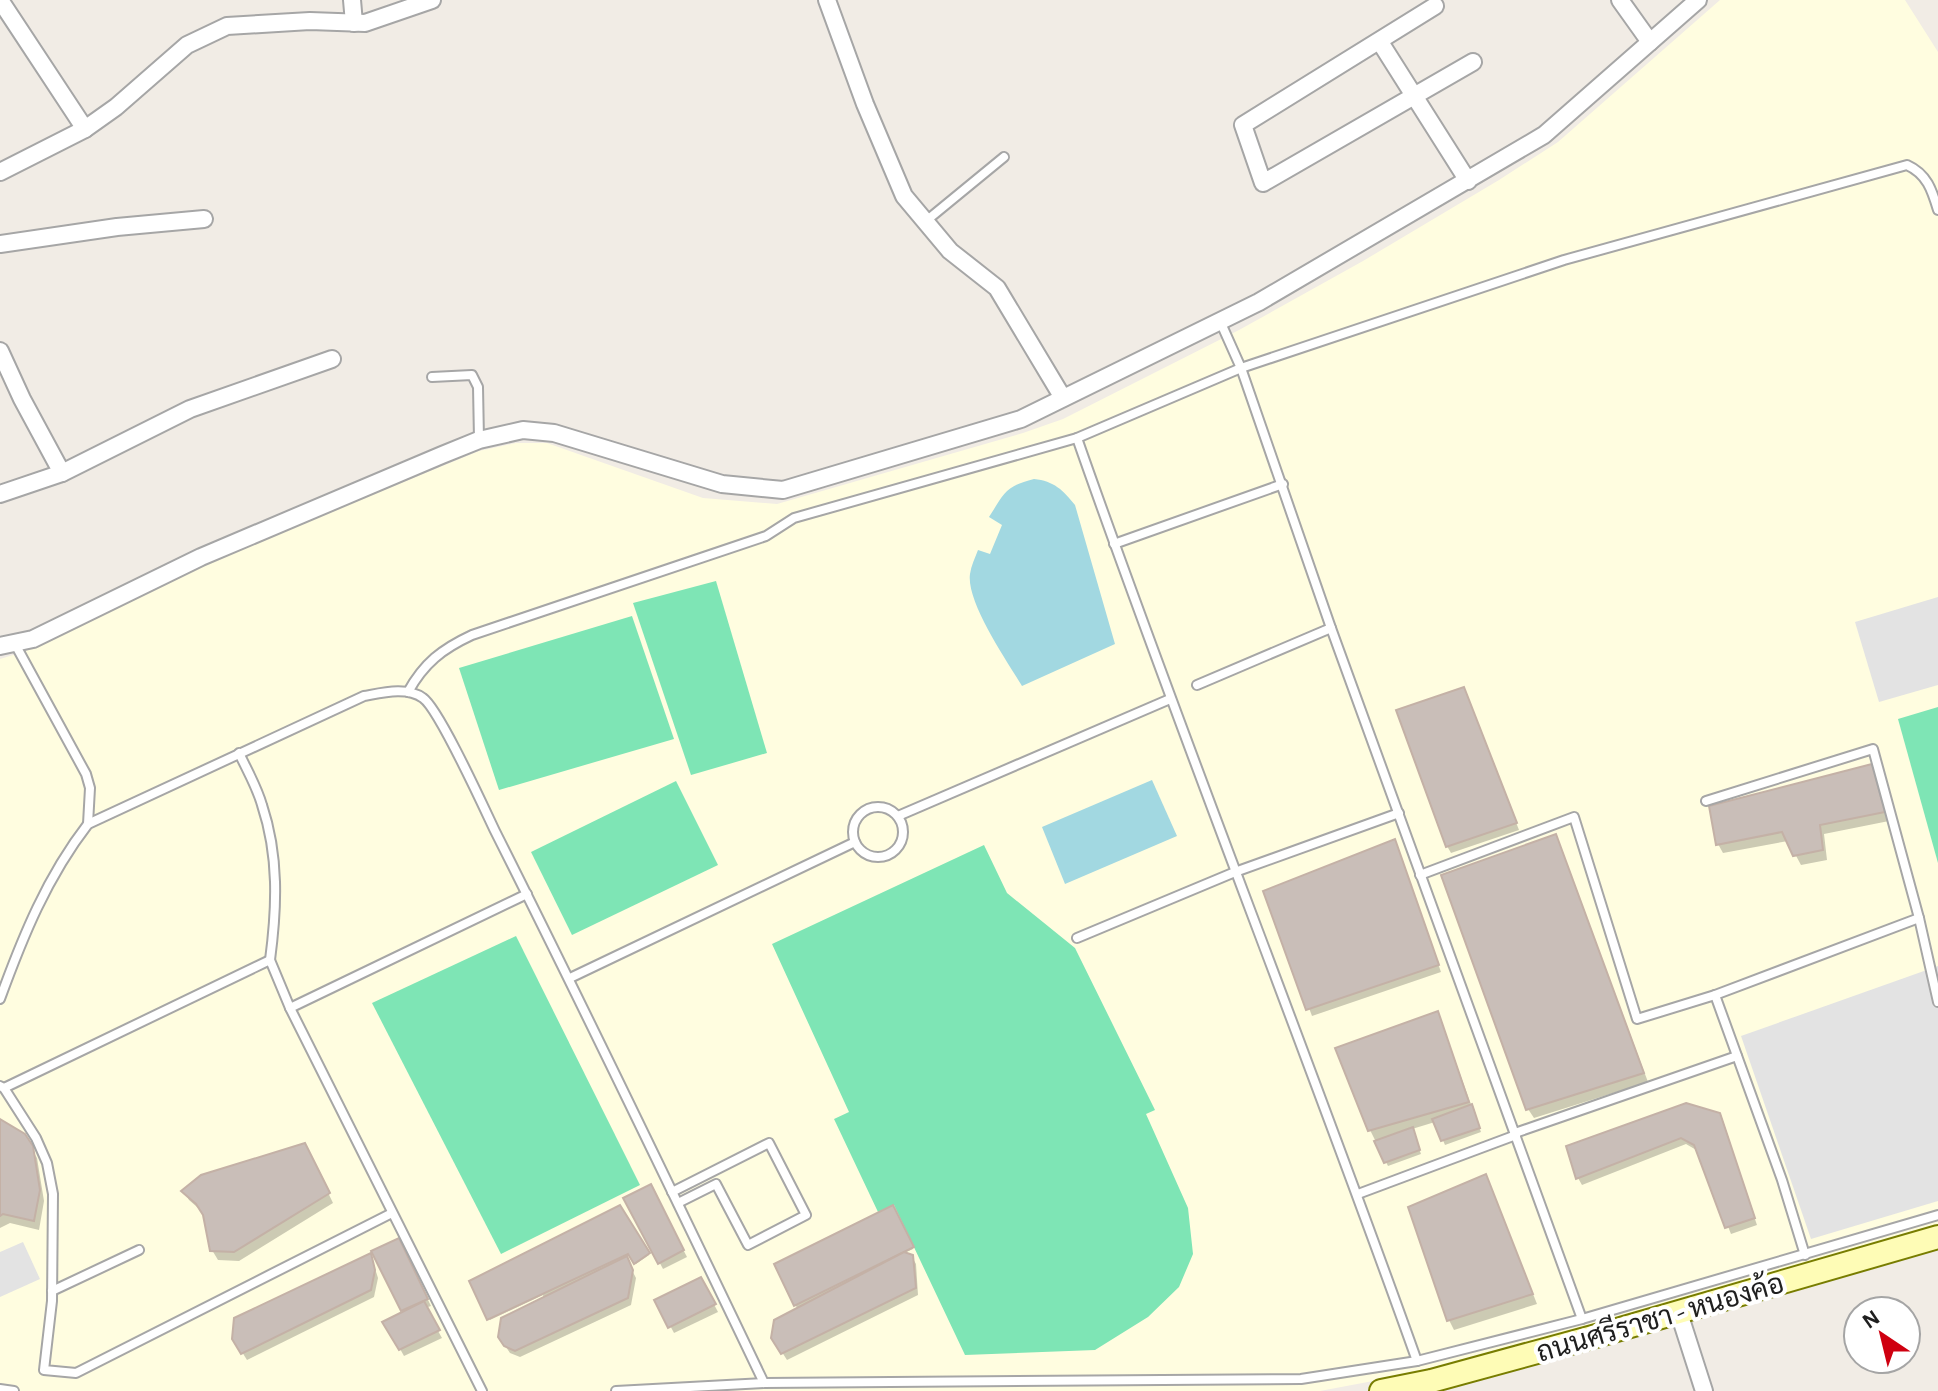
<svg xmlns="http://www.w3.org/2000/svg" width="1938" height="1391" viewBox="0 0 1938 1391" font-family="'Alegreya Sans',Sarabun,sans-serif">
	<style>
		.education { fill: #fffde0 }
		.pitch { fill: #7ee5b5 }
		.parking { fill: #e3e3e3 }
		.water { fill: #a2d8e1 }
		.shadow { fill: #0003 }
		.building { fill: #c9beb8; stroke: #c4b1a6; stroke-width: 2 }
		.lines { fill: none; stroke-linecap: round; stroke-linejoin: round }
		.lane-casing { stroke: #a6a6a6; stroke-width: 12 }
		.street-casing { stroke: #a6a6a6; stroke-width: 20 }
		.secondary-casing { stroke: #787d00; stroke-width: 26 }
		.lane { stroke: #fff; stroke-width: 8 }
		.street { stroke: #fff; stroke-width: 16 }
		.secondary { stroke: #fefcb6; stroke-width: 22 }
		.labels { text-anchor: middle; stroke-width: 8; stroke-linejoin: round; paint-order: stroke }
		.street-label { font-size: 28px; fill: #1f1f1f; stroke: #fff }
	</style>
	<rect width="100%" height="100%" fill="#f1ece5"/>
	<path class="education" d="M 1720,0 L 1905,0 L 1938,52 L 1938,1225 L 1566,1335 L 1442,1368 L 1320,1391 L 0,1391 L 0,659 L 26,651 L 191,569 L 479,451 L 516,443 L 547,443 L 703,498 L 777,504 L 1023,433 L 1063,419 L 1239,330 L 1363,261 L 1499,180 L 1558,142 Z"/>
	<g class="pitch">
		<path d="M 716,581 L 767,753 L 691,775 L 633,603 Z"/>
		<path d="M 632,616 L 674,739 L 499,790 L 459,668 Z"/>
		<path d="M 1938,707 L 1938,863 L 1898,719 Z"/>
		<path d="M 676,781 L 718,865 L 572,935 L 531,852 Z"/>
		<path d="M 984,845 L 1007,893 L 1075,948 L 1155,1110 L 1146,1114 L 1188,1208 L 1193,1254 L 1179,1287 L 1148,1317 L 1095,1350 L 965,1355 L 894,1205 L 878,1212 L 834,1119 L 849,1112 L 772,944 Z"/>
		<path d="M 516,936 L 640,1185 L 501,1254 L 372,1003 Z"/>
	</g>
	<g class="parking">
		<path d="M 1938,597 L 1938,685 L 1879,702 L 1855,622 Z"/>
		<path d="M 1938,966 L 1938,1201 L 1811,1239 L 1741,1036 Z"/>
		<path d="M 23,1242 L 40,1279 L 0,1297 L 0,1252 Z"/>
	</g>
	<g class="water">
		<path d="M 1034,479 C 1054,481 1063,490 1075,505 L 1115,644 L 1022,686 C 1007,661 966,602 970,574 C 971,566 975,558 978,550 L 990,554 L 1002,525 L 989,517 C 1004,494 1005,486 1034,479 Z"/>
		<path d="M 1152,780 L 1177,836 L 1065,884 L 1042,827 Z"/>
	</g>
	<g class="shadow">
		<path d="M 1467,696 L 1519,830 L 1451,853 L 1447,846 Z"/>
		<path d="M 1871,766 L 1876,776 L 1889,821 L 1824,834 L 1827,860 L 1801,865 L 1788,841 L 1723,853 L 1718,844 Z"/>
		<path d="M 1395,842 L 1441,972 L 1312,1016 L 1265,892 Z"/>
		<path d="M 1560,846 L 1648,1082 L 1534,1118 L 1528,1109 Z"/>
		<path d="M 1438,1013 L 1481,1132 L 1445,1145 L 1435,1122 L 1412,1129 L 1421,1154 L 1388,1166 L 1370,1130 Z"/>
		<path d="M 1719,1114 L 1757,1225 L 1731,1234 L 1698,1151 L 1686,1144 L 1582,1185 L 1578,1178 L 1568,1147 Z"/>
		<path d="M 0,1121 L 24,1136 L 37,1158 L 44,1201 L 39,1230 L 10,1223 L 0,1228 Z"/>
		<path d="M 310,1155 L 333,1203 L 239,1261 L 218,1260 L 212,1250 L 204,1213 L 189,1200 L 184,1191 Z"/>
		<path d="M 650,1186 L 687,1257 L 663,1269 L 626,1199 Z"/>
		<path d="M 1490,1186 L 1537,1304 L 1454,1330 L 1449,1320 Z"/>
		<path d="M 892,1207 L 913,1249 L 902,1254 L 912,1257 L 916,1264 L 918,1295 L 787,1360 L 773,1338 L 798,1310 L 776,1265 Z"/>
		<path d="M 620,1208 L 649,1255 L 636,1264 L 631,1254 L 625,1257 L 636,1278 L 631,1305 L 520,1357 L 510,1353 L 504,1344 L 544,1299 L 543,1295 L 490,1320 L 472,1282 Z"/>
		<path d="M 402,1247 L 431,1306 L 425,1308 L 442,1338 L 404,1356 L 385,1322 L 404,1313 L 374,1252 Z"/>
		<path d="M 371,1256 L 378,1278 L 374,1297 L 247,1360 L 234,1339 Z"/>
		<path d="M 701,1280 L 718,1312 L 674,1333 L 657,1301 Z"/>
	</g>
	<g class="building">
		<path d="M 1464,687 L 1517,823 L 1446,847 L 1396,710 Z"/>
		<path d="M 1872,764 L 1885,812 L 1820,825 L 1823,850 L 1793,856 L 1782,832 L 1716,845 L 1709,806 Z"/>
		<path d="M 1556,834 L 1644,1073 L 1526,1110 L 1441,875 Z"/>
		<path d="M 1395,839 L 1439,965 L 1306,1010 L 1263,891 Z"/>
		<path d="M 1438,1011 L 1469,1102 L 1368,1131 L 1335,1048 Z"/>
		<path d="M 1686,1103 L 1720,1113 L 1755,1218 L 1725,1228 L 1694,1145 L 1681,1138 L 1576,1179 L 1566,1146 Z"/>
		<path d="M 1472,1104 L 1480,1128 L 1441,1141 L 1432,1119 Z"/>
		<path d="M 0,1119 L 25,1134 L 33,1146 L 40,1190 L 34,1221 L 3,1214 L 0,1216 Z"/>
		<path d="M 1413,1127 L 1420,1150 L 1384,1163 L 1374,1141 Z"/>
		<path d="M 305,1143 L 330,1193 L 234,1252 L 210,1251 L 203,1215 L 196,1204 L 181,1191 L 201,1175 Z"/>
		<path d="M 1486,1174 L 1533,1294 L 1447,1321 L 1408,1207 Z"/>
		<path d="M 651,1184 L 684,1250 L 658,1264 L 623,1198 Z"/>
		<path d="M 620,1205 L 650,1253 L 634,1264 L 628,1254 L 487,1320 L 469,1281 Z"/>
		<path d="M 893,1205 L 914,1247 L 794,1306 L 774,1264 Z"/>
		<path d="M 399,1238 L 428,1299 L 401,1311 L 371,1251 Z"/>
		<path d="M 904,1252 L 913,1255 L 916,1288 L 781,1354 L 771,1338 L 774,1320 Z"/>
		<path d="M 371,1253 L 375,1270 L 371,1290 L 241,1354 L 232,1339 L 234,1318 Z"/>
		<path d="M 627,1256 L 633,1270 L 628,1298 L 515,1351 L 504,1346 L 498,1337 L 501,1318 Z"/>
		<path d="M 701,1277 L 716,1304 L 668,1328 L 654,1300 Z"/>
		<path d="M 424,1301 L 440,1330 L 399,1350 L 382,1322 Z"/>
	</g>
	<g class="lines">
		<g class="lane-casing">
			<g id="lane">
				<path d="M 926,221 L 1004,157"/>
				<path d="M 1220,321 L 1241,368 L 1331,628 L 1582,1319"/>
				<path d="M 432,377 L 472,375 L 478,387 L 479,439"/>
				<path d="M 1077,438 C 1185,747 1307,1052 1417,1361"/>
				<path d="M 1114,544 L 1283,484"/>
				<path d="M 15,644 L 86,774 L 90,788 L 88,824"/>
				<path d="M 1197,685 L 1331,628"/>
				<path d="M 408,692 C 424,663 442,649 472,635 L 766,536 L 794,518 L 1077,438 L 1241,368 L 1564,260 L 1907,165 C 1927,174 1932,190 1938,210"/>
				<path d="M 239,753 C 247,770 257,787 262,805 C 279,856 277,907 270,960"/>
				<path d="M 1706,801 L 1873,749 L 1919,918 L 1938,1002"/>
				<circle cx="878" cy="832" r="25"/>
				<path d="M 898,816 L 1170,699"/>
				<path d="M 1420,875 L 1574,817 L 1637,1019 L 1715,995 L 1919,918"/>
				<path d="M 1077,938 L 1235,872 L 1399,813"/>
				<path d="M 570,978 L 855,842"/>
				<path d="M 1715,995 L 1782,1180 L 1805,1255"/>
				<path d="M 0,999 C 23,936 47,877 88,824 L 364,696 C 381,693 407,686 423,698 C 439,709 484,808 495,831 C 587,1014 676,1199 764,1383"/>
				<path d="M 290,1008 L 527,894"/>
				<path d="M 0,1086 L 4,1088 L 270,960 L 290,1008 L 482,1391"/>
				<path d="M 4,1088 L 36,1138 L 47,1163 L 53,1194 L 52,1301 L 44,1370 L 76,1373 L 392,1213"/>
				<path d="M 1515,1133 L 1737,1056"/>
				<path d="M 672,1192 L 769,1143 L 806,1215 L 748,1245 L 716,1184 L 678,1203"/>
				<path d="M 1358,1194 L 1516,1135"/>
				<path d="M 52,1291 L 139,1250"/>
				<path d="M 0,1389 L 14,1391"/>
				<path d="M 616,1391 L 764,1383 L 1301,1379 L 1417,1361 L 1582,1319 L 1938,1215"/>
			</g>
		</g>
		<g class="street-casing">
			<g id="street">
				<path d="M 0,0 L 85,129"/>
				<path d="M 352,0 L 354,23"/>
				<path d="M 827,0 L 865,104 L 904,196 L 950,251 L 997,288 L 1063,398"/>
				<path d="M 1620,0 L 1650,42"/>
				<path d="M 1435,6 L 1243,125 L 1263,183 L 1473,62"/>
				<path d="M 1380,42 L 1468,181"/>
				<path d="M 0,172 L 85,129 L 116,107 L 187,45 L 227,26 L 310,21 L 365,23 L 432,0"/>
				<path d="M 0,244 L 117,227 L 204,219"/>
				<path d="M 0,351 L 22,399 L 62,473 L 0,494"/>
				<path d="M 62,473 L 190,409 L 332,359"/>
				<path d="M 0,646 L 33,639 L 201,557 L 442,455 L 479,440 L 523,430 L 554,433 L 722,484 L 783,490 L 1021,419 L 1259,302 L 1544,135 L 1698,0"/>
				<path d="M 1679,1313 L 1704,1391"/>
			</g>
		</g>
		<g class="secondary-casing">
			<path id="secondary" d="M 1381,1391 L 1431,1381 L 1596,1336 L 1938,1237"/>
		</g>
		<use href="#lane" class="lane"/>
		<use href="#street" class="street"/>
		<use href="#secondary" class="secondary"/>
	</g>
	<g class="labels">
		<g class="street-label">
			<text transform="translate(1660 1317) rotate(-16)" y="10">ถนนศรีราชา - หนองค้อ</text>
		</g>
	</g>
	<g transform="translate(1882 1335) rotate(325)"><circle r="38" fill="#ffffff" stroke="#a5a5a5" stroke-width="2"/>
	<path d="M0-6L14 30L0 20L-14 30Z" fill="#cf0010"/>
	<text y="-12" font-size="22" font-weight="bold" text-anchor="middle" fill="#1f1f1f">N</text>
	</g>
</svg>
